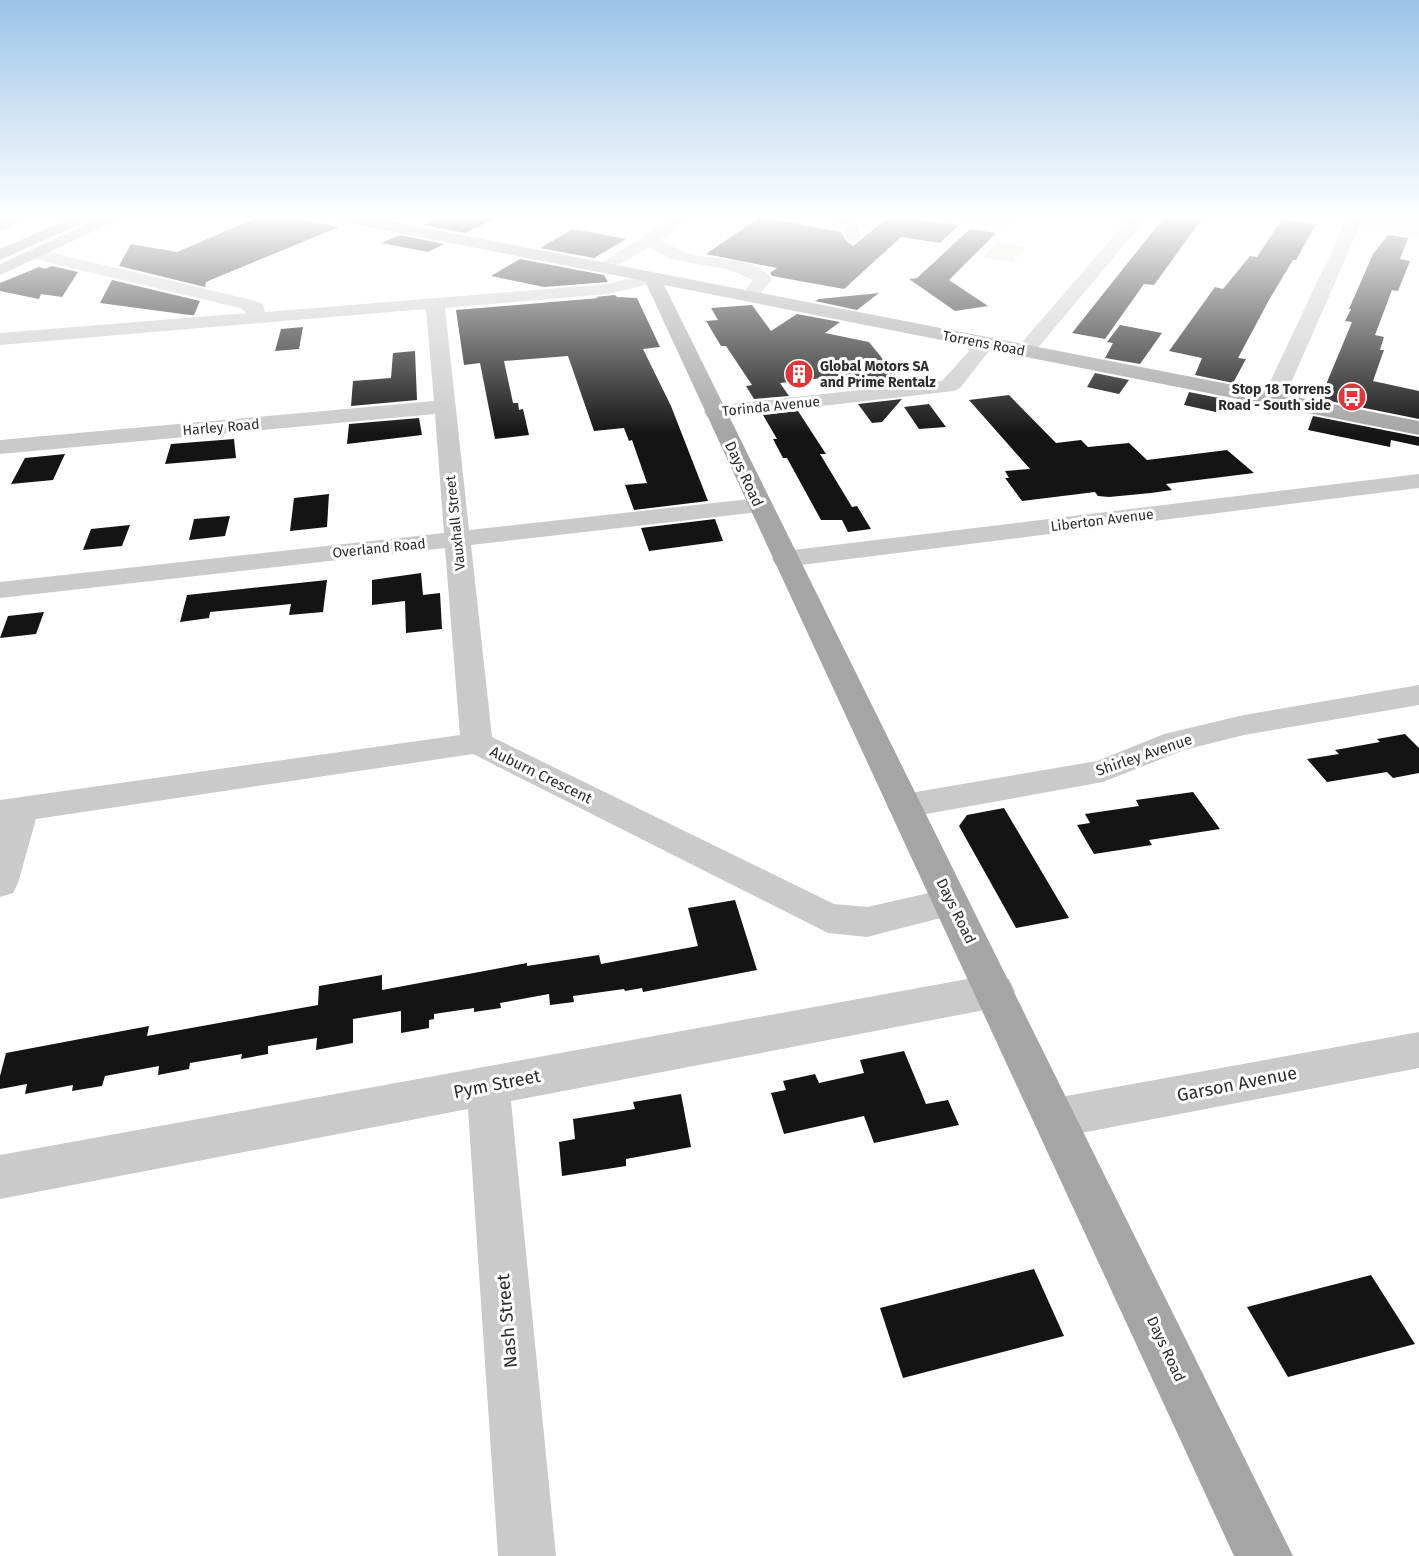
<svg xmlns="http://www.w3.org/2000/svg" width="1419" height="1556" viewBox="0 0 1419 1556" font-family="'Fira Sans',sans-serif">
	<style>
		.green { fill: #e2eadb }
		.building { fill: #141414 }
		.lines { fill: none; stroke-linecap: round; stroke-linejoin: round }
		.path { stroke: #cacaca; stroke-width: 2; stroke-dasharray: 1.5 1.5; stroke-linecap: butt }
		.minor { fill: #cacaca; fill-rule: evenodd }
		.major { fill: #a5a5a5; fill-rule: evenodd }
		.highway { fill: #949494; fill-rule: evenodd }
		.labels { text-anchor: middle; stroke-width: 6; stroke-linejoin: round; paint-order: stroke }
		.far-street-label { font-size: 14px; fill: #2d2d2d; stroke: #fff }
		.far-poi-label { font-size: 14px; font-weight: bold; fill: #2d2d2d; stroke: #fff; text-anchor: start }
		.street-label { font-size: 15px; fill: #2d2d2d; stroke: #fff }
		.near-street-label { font-size: 18px; fill: #2d2d2d; stroke: #fff }
	</style>
	<rect width="100%" height="100%" fill="#fff"/>
	<g class="green">
		<path d="M 920,216 L 1039,216 L 1032,223 L 1017,221 L 1004,230 Z"/>
		<path d="M 1295,216 L 1419,216 L 1419,235 L 1363,227 L 1364,222 L 1341,219 L 1339,223 Z"/>
		<path d="M 998,242 L 1027,247 L 1012,263 L 982,258 Z"/>
	</g>
	<g class="building">
		<path d="M 261,216 L 286,216 L 339,227 L 220,276 L 206,282 L 205,287 L 119,266 L 131,244 L 177,252 Z"/>
		<path d="M 444,216 L 500,216 L 465,233 L 423,225 Z"/>
		<path d="M 890,216 L 959,225 L 940,243 L 901,237 L 844,289 L 772,276 L 770,273 L 777,268 L 706,254 L 760,217 L 841,232 L 846,241 L 853,246 Z"/>
		<path d="M 1165,216 L 1204,216 L 1154,285 L 1144,284 L 1105,339 L 1072,333 Z"/>
		<path d="M 1282,219 L 1316,224 L 1296,260 L 1293,260 L 1269,300 L 1238,358 L 1246,359 L 1233,383 L 1195,375 L 1202,358 L 1169,351 L 1215,287 L 1223,289 L 1250,256 L 1257,257 Z"/>
		<path d="M 573,229 L 626,239 L 594,258 L 540,248 Z"/>
		<path d="M 970,229 L 996,233 L 949,280 L 988,306 L 955,311 L 909,279 L 917,278 Z"/>
		<path d="M 400,235 L 444,244 L 428,252 L 381,243 Z"/>
		<path d="M 1388,235 L 1408,238 L 1400,259 L 1410,261 L 1398,291 L 1392,290 L 1375,335 L 1384,337 L 1380,350 L 1384,350 L 1373,381 L 1419,391 L 1419,419 L 1320,399 L 1352,322 L 1345,321 L 1351,309 L 1349,309 L 1373,254 Z"/>
		<path d="M 520,259 L 604,275 L 608,282 L 544,287 L 491,276 Z"/>
		<path d="M 52,266 L 78,272 L 62,297 L 41,294 L 39,299 L 0,291 L 0,283 L 39,267 L 45,269 Z"/>
		<path d="M 112,280 L 200,301 L 194,315 L 190,315 L 100,303 Z"/>
		<path d="M 879,293 L 857,310 L 815,301 L 819,299 Z"/>
		<path d="M 615,295 L 617,297 L 637,298 L 660,347 L 643,349 L 671,406 L 708,501 L 634,510 L 625,485 L 647,483 L 632,440 L 629,441 L 624,428 L 594,431 L 568,356 L 504,361 L 513,403 L 518,403 L 519,410 L 523,409 L 529,435 L 495,439 L 480,363 L 464,365 L 456,310 L 599,298 L 595,297 Z"/>
		<path d="M 752,305 L 771,331 L 797,314 L 840,322 L 825,333 L 869,342 L 902,383 L 848,389 L 839,376 L 780,383 L 789,396 L 754,399 L 746,386 L 752,385 L 726,346 L 721,346 L 706,321 L 718,320 L 711,308 Z"/>
		<path d="M 1120,325 L 1162,333 L 1140,364 L 1105,358 L 1113,343 L 1107,342 Z"/>
		<path d="M 303,327 L 299,349 L 275,351 L 281,329 Z"/>
		<path d="M 415,351 L 417,400 L 351,406 L 353,381 L 391,378 L 393,353 Z"/>
		<path d="M 1095,373 L 1129,380 L 1119,394 L 1087,387 Z"/>
		<path d="M 1189,392 L 1224,399 L 1216,412 L 1184,405 Z"/>
		<path d="M 1009,395 L 1056,443 L 1081,440 L 1088,447 L 1129,443 L 1147,460 L 1227,450 L 1254,473 L 1166,484 L 1172,490 L 1151,493 L 1109,497 L 1098,496 L 1095,492 L 1022,501 L 1005,478 L 1009,478 L 1005,471 L 1030,469 L 969,400 Z"/>
		<path d="M 902,399 L 882,422 L 872,423 L 858,404 Z"/>
		<path d="M 929,404 L 946,427 L 919,429 L 904,407 Z"/>
		<path d="M 798,411 L 826,454 L 820,454 L 852,507 L 857,506 L 871,529 L 848,532 L 842,520 L 821,520 L 787,458 L 783,458 L 773,439 L 777,439 L 763,415 Z"/>
		<path d="M 1313,416 L 1419,437 L 1419,446 L 1391,440 L 1390,447 L 1308,430 Z"/>
		<path d="M 419,418 L 422,435 L 347,444 L 349,424 Z"/>
		<path d="M 234,439 L 236,458 L 165,464 L 171,444 Z"/>
		<path d="M 65,454 L 53,480 L 11,484 L 25,458 Z"/>
		<path d="M 329,494 L 327,527 L 290,531 L 294,498 Z"/>
		<path d="M 230,516 L 225,536 L 189,540 L 194,519 Z"/>
		<path d="M 715,519 L 723,541 L 649,551 L 641,528 Z"/>
		<path d="M 130,525 L 122,546 L 83,550 L 91,529 Z"/>
		<path d="M 421,573 L 423,595 L 440,593 L 442,629 L 406,633 L 405,601 L 372,605 L 372,580 Z"/>
		<path d="M 327,580 L 323,612 L 289,615 L 291,604 L 210,612 L 209,618 L 180,622 L 187,595 Z"/>
		<path d="M 44,612 L 36,634 L 0,638 L 8,616 Z"/>
		<path d="M 1405,734 L 1419,748 L 1419,773 L 1393,778 L 1387,772 L 1327,782 L 1307,759 L 1339,754 L 1335,750 L 1380,742 L 1377,739 Z"/>
		<path d="M 1193,792 L 1220,829 L 1149,840 L 1152,845 L 1094,854 L 1077,825 L 1090,823 L 1085,814 L 1139,806 L 1136,800 Z"/>
		<path d="M 1004,808 L 1069,918 L 1016,928 L 959,826 L 967,815 Z"/>
		<path d="M 735,900 L 757,970 L 643,992 L 642,988 L 625,991 L 624,989 L 573,996 L 574,1002 L 550,1005 L 549,994 L 500,1003 L 501,1008 L 474,1012 L 474,1008 L 434,1014 L 434,1019 L 429,1020 L 429,1028 L 401,1033 L 401,1011 L 353,1019 L 353,1043 L 316,1050 L 317,1038 L 268,1046 L 268,1054 L 241,1059 L 242,1054 L 190,1063 L 189,1069 L 158,1075 L 159,1066 L 105,1076 L 102,1086 L 72,1091 L 73,1085 L 25,1094 L 27,1084 L 0,1089 L 0,1076 L 6,1053 L 149,1026 L 147,1036 L 318,1005 L 319,986 L 382,975 L 382,990 L 527,963 L 527,966 L 599,955 L 601,964 L 698,946 L 688,908 Z"/>
		<path d="M 904,1051 L 926,1104 L 948,1100 L 959,1125 L 874,1143 L 864,1116 L 784,1134 L 771,1093 L 786,1090 L 783,1081 L 815,1074 L 819,1083 L 864,1073 L 860,1060 Z"/>
		<path d="M 681,1094 L 691,1147 L 626,1159 L 626,1166 L 562,1176 L 559,1142 L 575,1139 L 573,1119 L 635,1109 L 633,1102 Z"/>
		<path d="M 1034,1269 L 1064,1336 L 903,1378 L 880,1308 Z"/>
		<path d="M 1371,1275 L 1415,1344 L 1288,1377 L 1247,1307 Z"/>
	</g>
	<g class="lines">
		<path class="path" d="M 1372,221 L 1419,224"/>
		<g class="minor">
			<path d="M 677,216 L 697,216 L 660,240 C 671,244 679,251 691,254 C 715,260 755,256 772,279 L 761,293 L 749,293 L 746,289 L 753,280 L 731,270 L 670,259 L 649,247 L 617,266 L 605,266 L 602,262 Z"/>
			<path d="M 834,216 L 850,216 L 862,237 L 860,240 L 848,240 Z"/>
			<path d="M 1131,216 L 1148,216 L 1032,355 L 1018,355 L 1015,351 L 1018,347 Z"/>
			<path d="M 1353,218 L 1361,223 L 1284,399 L 1281,404 L 1265,404 L 1262,399 L 1345,223 Z"/>
			<path d="M 36,249 L 252,300 L 263,304 L 265,312 L 608,284 L 652,273 L 658,274 L 661,278 L 658,282 L 608,294 L 445,308 L 469,530 L 759,498 L 768,500 L 771,505 L 768,510 L 759,512 L 471,545 L 492,737 L 834,904 L 867,907 L 951,888 L 964,892 L 969,902 L 964,912 L 867,937 L 828,933 L 473,754 L 36,819 L 18,883 L 13,893 L 0,897 L 0,800 L 460,735 L 445,548 L 0,598 L 0,582 L 444,533 L 435,414 L 0,454 L 0,440 L 434,401 L 426,309 L 0,345 L 0,333 L 247,313 L 240,308 L 30,258 L 28,254 Z"/>
			<path d="M 974,336 L 981,338 L 989,351 L 960,388 L 954,391 L 715,418 L 707,417 L 704,412 L 707,407 L 715,406 L 942,381 L 969,351 L 964,342 L 967,338 Z"/>
			<path d="M 1419,474 L 1419,488 L 785,567 L 776,565 L 772,559 L 776,553 L 785,551 Z"/>
			<path d="M 1419,685 L 1419,705 L 1244,735 L 1184,750 L 1103,782 L 904,818 L 892,815 L 887,806 L 892,797 L 904,794 L 1097,761 L 1164,734 L 1244,715 Z"/>
			<path d="M 995,974 L 1009,979 L 1015,991 L 1009,1003 L 995,1008 L 511,1101 L 556,1556 L 498,1556 L 468,1109 L 0,1199 L 0,1155 Z"/>
			<path d="M 1419,1032 L 1419,1068 L 1055,1138 L 1040,1132 L 1033,1118 L 1040,1104 L 1055,1098 Z"/>
		</g>
		<g class="major">
			<path d="M 11,216 L 34,216 L 0,231 L 0,220 Z"/>
			<path d="M 105,216 L 126,216 L 0,275 L 0,264 Z"/>
			<path d="M 330,216 L 364,216 L 1419,421 L 1419,435 L 664,285 L 1293,1556 L 1234,1556 L 645,281 L 338,221 Z"/>
		</g>
		<path class="highway" d="M 76,216 L 98,216 L 0,260 L 0,249 Z"/>
	</g>
	<linearGradient id="sky" x2="0" y2="1"><stop stop-color="#9bc4e8"/><stop offset="0.5" stop-color="#fff"/><stop offset="1" stop-color="#fff" stop-opacity="0"/></linearGradient>
	<rect width="1419" height="434" fill="url(#sky)"/>
	<defs>
		<g id="building-disc" transform="scale(1.5)"><circle r="9.5" fill="#dd363b" stroke="#fff"/><path d="M-4-6H4V6H1V3H-1V6H-4ZM-2.5-4.3h1.7v1.8h-1.7ZM.8-4.3h1.7v1.8H.8ZM-2.5-1h1.7V.8h-1.7ZM.8-1h1.7V.8H.8Z" fill="#fff"/></g>
		<g id="bus-disc" transform="scale(1.5)"><circle r="9.5" fill="#dd363b" stroke="#fff"/><path d="M-5-6H5V4H4V6H2V4H-2V6H-4V4H-5ZM-3.5-4V0h7V-4ZM-3.5 1.2v1.5H-2V1.2ZM2 1.2v1.5H3.5V1.2Z" fill="#fff"/></g>
	</defs>
	<g fill-rule="evenodd">
		<use href="#building-disc" x="799" y="374"/>
		<use href="#bus-disc" x="1352" y="397"/>
	</g>
	<g class="labels">
		<g class="far-street-label">
			<text transform="translate(984 343) rotate(11)" y="5">Torrens Road</text>
			<text transform="translate(771 406) rotate(-6)" y="5">Torinda Avenue</text>
			<text transform="translate(221 427) rotate(-5)" y="5">Harley Road</text>
			<text transform="translate(1102 520) rotate(-7)" y="5">Liberton Avenue</text>
			<text transform="translate(455 523) rotate(-96)" y="5">Vauxhall Street</text>
			<text transform="translate(379 548) rotate(-6)" y="5">Overland Road</text>
		</g>
		<g class="far-poi-label">
			<text x="820" y="371">Global Motors SA<tspan x="820" dy="16">and Prime Rentalz</tspan></text>
			<text x="1331" y="394" text-anchor="end">Stop 18 Torrens<tspan x="1331" dy="16">Road - South side</tspan></text>
		</g>
		<g class="street-label">
			<text transform="translate(744 474) rotate(65)" y="5">Days Road</text>
			<text transform="translate(1144 755) rotate(-19)" y="5">Shirley Avenue</text>
			<text transform="translate(541 775) rotate(26)" y="5">Auburn Crescent</text>
			<text transform="translate(956 911) rotate(64)" y="5">Days Road</text>
			<text transform="translate(1166 1349) rotate(65)" y="5">Days Road</text>
		</g>
		<g class="near-street-label">
			<text transform="translate(497 1084) rotate(-11)" y="6">Pym Street</text>
			<text transform="translate(1237 1084) rotate(-11)" y="6">Garson Avenue</text>
			<text transform="translate(507 1321) rotate(-95)" y="6">Nash Street</text>
		</g>
	</g>
</svg>
